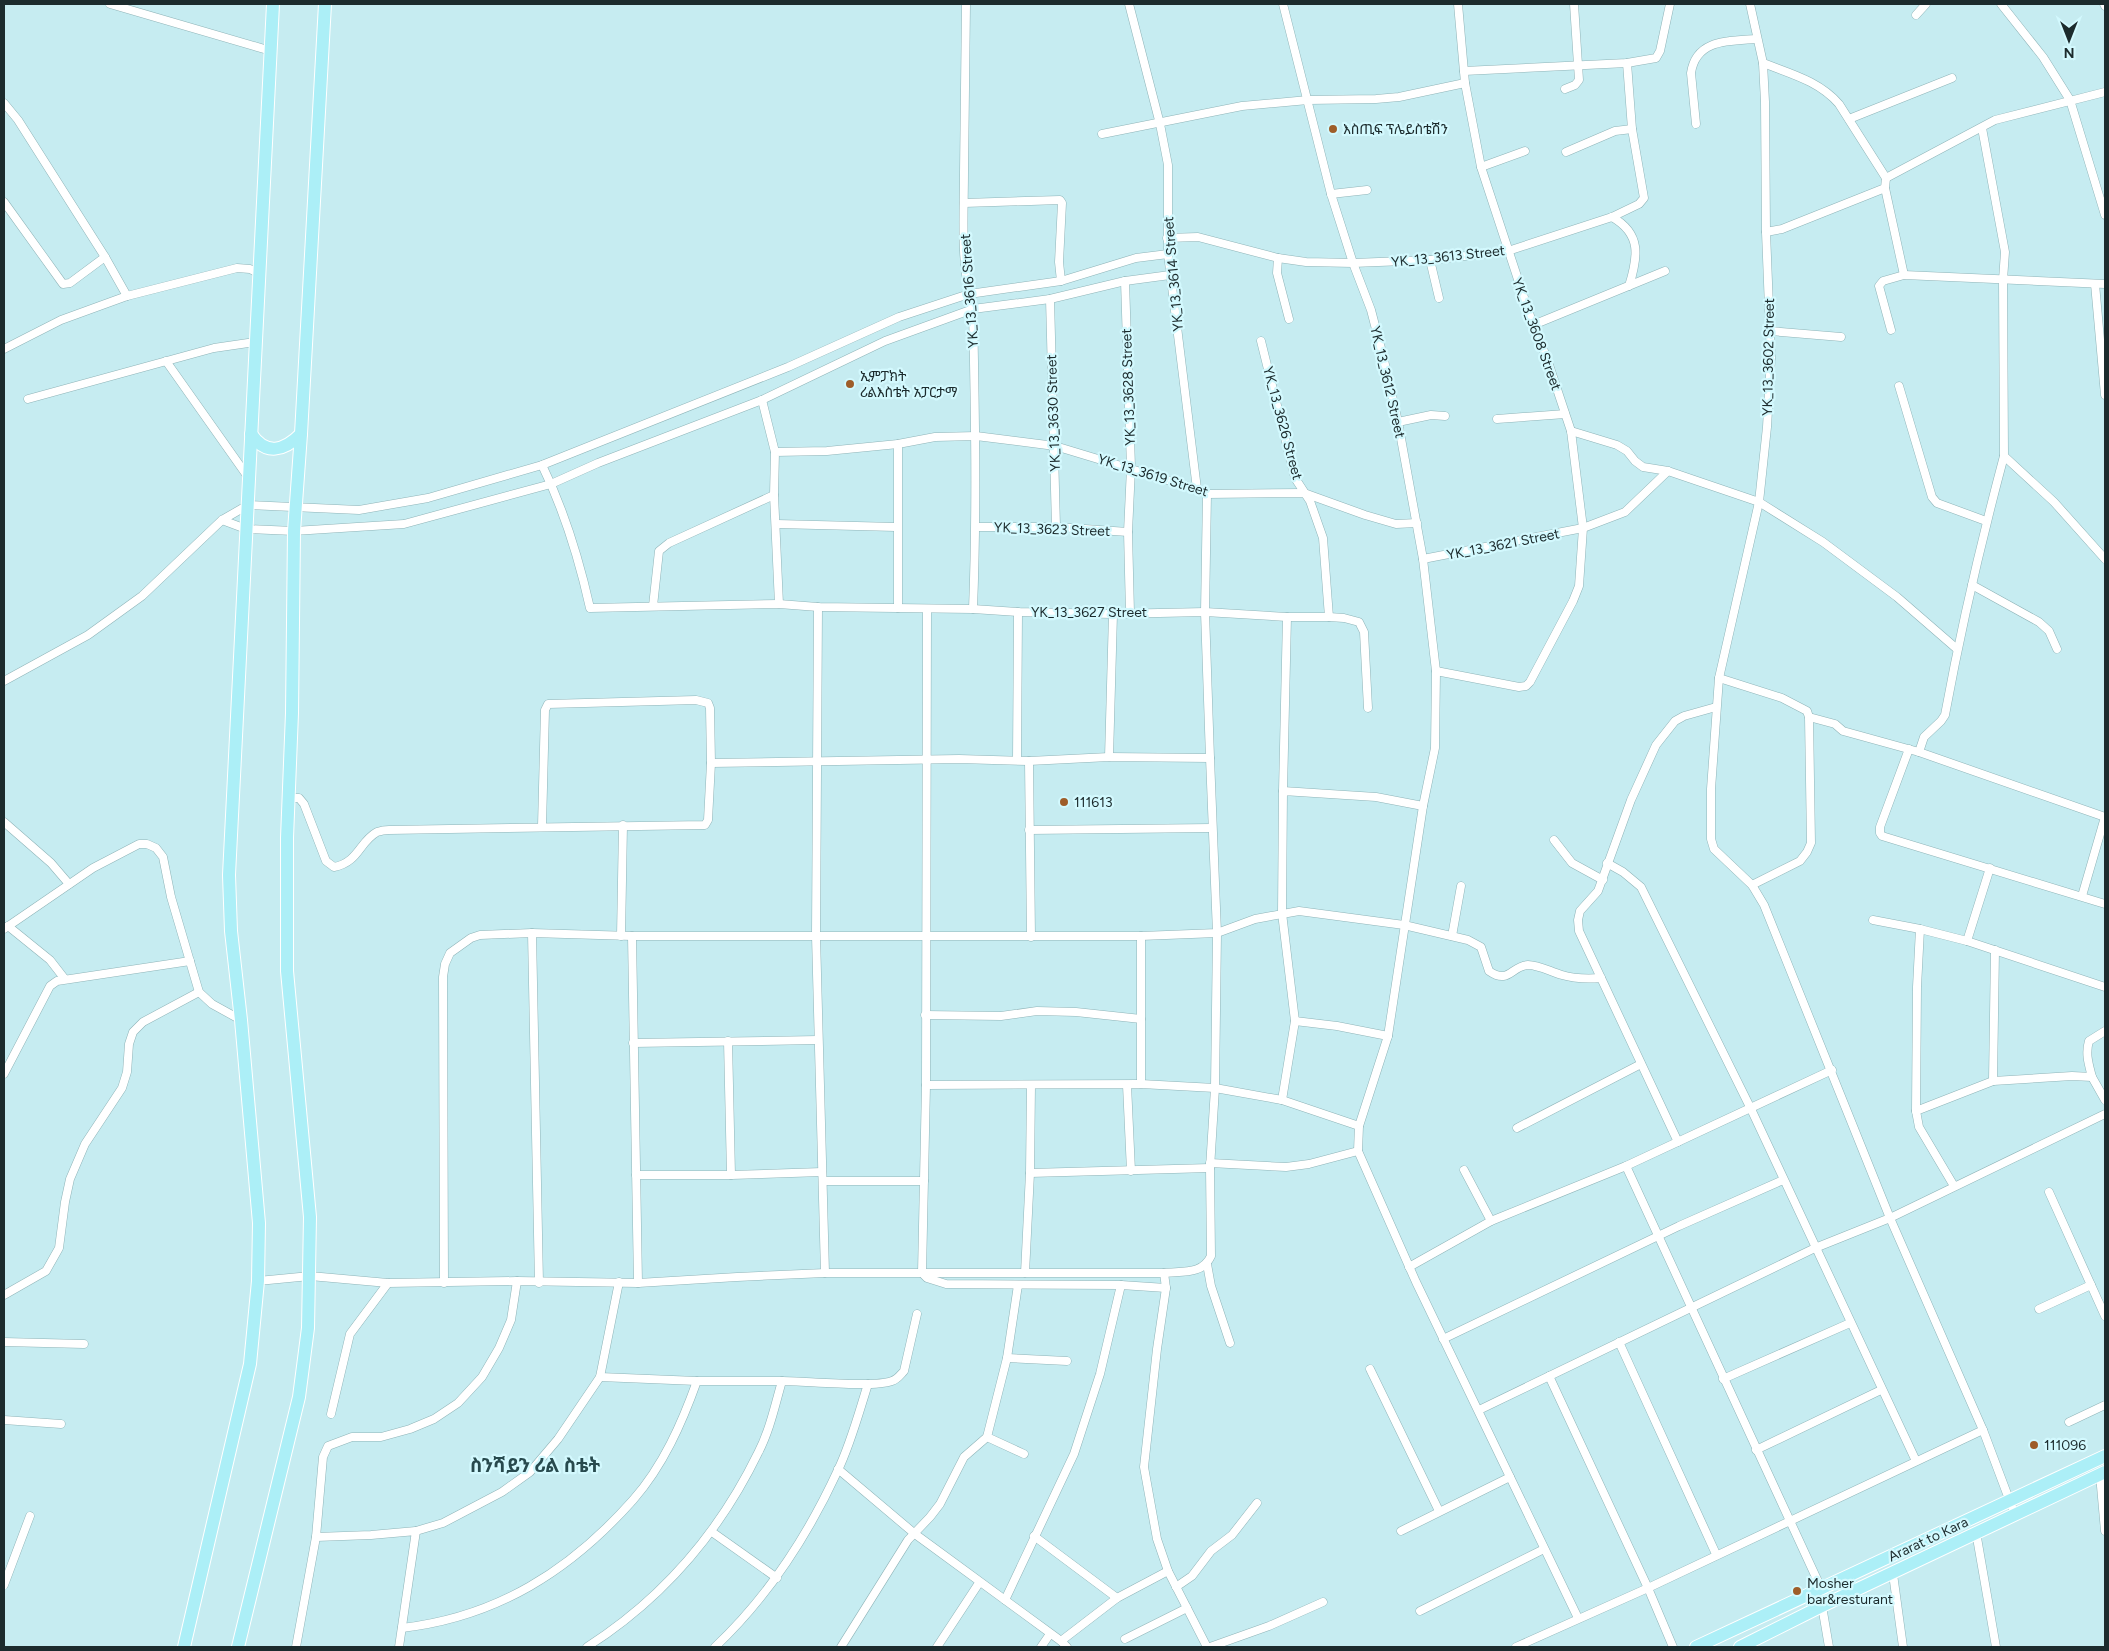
<svg xmlns="http://www.w3.org/2000/svg" width="2109" height="1651" viewBox="0 0 2109 1651" font-family="Figtree,'Noto Sans Ethiopic',sans-serif">
	<style>
		.lines { fill: none; stroke-linecap: round; stroke-linejoin: round }
		.minor-casing { stroke: #8fb4b8; stroke-width: 9 }
		.primary-casing { stroke: #fff; stroke-width: 14 }
		.minor { stroke: #fff; stroke-width: 8 }
		.primary { stroke: #aceff7; stroke-width: 12 }
		.poi-dot { fill: #9e5d29; stroke: #d3f9fe; stroke-width: 2 }
		.labels { text-anchor: middle; stroke-width: 4.5; stroke-linejoin: round; paint-order: stroke }
		.poi-label { font-size: 14px; fill: #1c2b2d; stroke: #d3f9fe; text-anchor: start }
		.street-label { font-size: 14px; fill: #1c2b2d; stroke: #d3f9fe }
		.district-label { font-size: 19px; font-weight: bold; fill: #284a4e; stroke: #d3f9fe }
	</style>
	<rect width="100%" height="100%" fill="#c6ecf1"/>
	<g class="lines">
		<g class="minor-casing">
			<g id="minor">
				<path d="M 110,4 L 271,51"/>
				<path d="M 966,4 C 965,60 965,116 964,172 C 964,217 960,266 973,309 C 975,409 977,509 973,609"/>
				<path d="M 1129,4 L 1160,124 L 1168,165 L 1168,254 L 1197,489"/>
				<path d="M 1283,4 L 1331,194 L 1353,263 L 1371,310 L 1383,356 L 1398,422 L 1423,559 L 1436,671 L 1435,748 L 1423,806 L 1388,1036 L 1359,1126 L 1358,1151 L 1416,1282 L 1578,1618"/>
				<path d="M 1750,4 L 1763,63 L 1765,102 L 1766,232 L 1771,358 L 1767,427 L 1759,502 L 1719,678 L 1711,789 L 1711,839 L 1714,849 L 1752,885 L 1764,905 L 1890,1218 L 1983,1430 L 2015,1515"/>
				<path d="M 2001,4 L 2043,57 L 2070,100 L 2105,215"/>
				<path d="M 2104,4 L 2105,6"/>
				<path d="M 1916,15 L 1926,4"/>
				<path d="M 1763,63 C 1791,74 1819,81 1839,104 L 1886,178 L 1995,120 L 2105,92"/>
				<path d="M 1464,71 L 1627,63 L 1656,58 L 1660,51 L 1670,4"/>
				<path d="M 1565,89 L 1575,85 L 1579,80 L 1574,4"/>
				<path d="M 4,103 L 18,120 L 105,257 L 127,296"/>
				<path d="M 1849,119 L 1952,78"/>
				<path d="M 1696,124 L 1691,73 C 1696,39 1729,41 1756,39"/>
				<path d="M 1982,128 L 2005,252 L 2003,280 L 2004,456 L 2054,502 L 2105,559"/>
				<path d="M 1102,134 L 1242,106 L 1308,100 L 1376,99 L 1399,97 L 1465,83"/>
				<path d="M 1566,152 L 1615,131 L 1632,129"/>
				<path d="M 1481,167 L 1525,151"/>
				<path d="M 1885,188 L 1904,275"/>
				<path d="M 1331,194 L 1367,190"/>
				<path d="M 4,202 L 63,284 L 70,283 L 105,257"/>
				<path d="M 964,203 L 1060,200 L 1062,203 L 1059,262 L 1061,281"/>
				<path d="M 1612,217 C 1642,234 1638,257 1629,286"/>
				<path d="M 1766,232 L 1782,229 L 1885,188 L 1886,178"/>
				<path d="M 1167,238 L 1198,237 L 1278,258 L 1306,262 L 1353,263 L 1430,260 L 1508,251 L 1612,217 L 1639,204 L 1644,198 L 1632,129 L 1627,63"/>
				<path d="M 1278,258 L 1277,273 L 1289,319"/>
				<path d="M 1430,260 L 1439,298"/>
				<path d="M 1125,281 L 1131,468 L 1128,532 L 1130,613"/>
				<path d="M 2095,284 L 2105,395"/>
				<path d="M 1050,299 L 1056,527"/>
				<path d="M 1533,325 L 1665,271"/>
				<path d="M 1891,330 L 1879,286 L 1883,281 L 1904,275 L 2105,284"/>
				<path d="M 1770,331 L 1841,337"/>
				<path d="M 4,349 L 61,320 L 127,296 L 237,268 L 250,269 L 258,273"/>
				<path d="M 166,361 L 248,477"/>
				<path d="M 1899,386 L 1932,497 L 1937,503 L 1986,521"/>
				<path d="M 28,399 L 214,348 L 255,342"/>
				<path d="M 762,400 L 775,452"/>
				<path d="M 1497,419 L 1565,414"/>
				<path d="M 1398,422 L 1431,415 L 1445,416"/>
				<path d="M 1571,431 L 1617,445 L 1627,451 L 1635,461 L 1643,467 L 1668,471 L 1759,502 L 1823,542 L 1897,597 L 1957,649"/>
				<path d="M 898,444 L 898,608"/>
				<path d="M 542,465 C 564,510 579,559 590,608 L 779,604 L 818,607 L 973,609 L 1018,612 L 1113,614 L 1205,612 L 1287,617 L 1329,617 L 1323,538 L 1310,501 L 1295,478 L 1261,341"/>
				<path d="M 1207,494 L 1205,612 L 1210,758"/>
				<path d="M 222,520 L 246,529 L 294,531 L 404,524 L 551,484 L 598,463 L 762,400 L 885,341 L 973,309 L 1050,299 L 1125,281 L 1170,275"/>
				<path d="M 777,524 L 896,527"/>
				<path d="M 976,527 L 1056,527 L 1128,532"/>
				<path d="M 1423,559 L 1583,528 L 1625,512 L 1668,471"/>
				<path d="M 1972,585 L 2039,622 L 2049,631 L 2057,649"/>
				<path d="M 779,604 L 774,495 L 775,452 L 827,451 L 898,444 L 935,437 L 976,436 L 1055,446 L 1197,489 L 1207,494 L 1304,493 L 1365,515 L 1396,524 L 1417,523"/>
				<path d="M 653,606 L 659,551 L 669,543 L 774,495"/>
				<path d="M 818,607 L 816,936 L 825,1273"/>
				<path d="M 927,609 L 926,1085 L 922,1273 L 927,1278 L 946,1284 L 1121,1285 L 1166,1288"/>
				<path d="M 1329,617 L 1344,618 L 1359,622 L 1364,632 L 1368,708"/>
				<path d="M 1436,671 L 1519,687 L 1526,686 L 1530,682 L 1573,601 L 1579,586 L 1583,528 L 1571,431 L 1546,356 L 1533,325 L 1481,167 L 1465,83 L 1458,4"/>
				<path d="M 1719,678 L 1782,698 L 1807,711 L 1809,717 L 1811,843 L 1807,852 L 1800,861 L 1752,885"/>
				<path d="M 4,681 L 88,635 L 142,596 L 222,520 L 248,505 L 359,510 L 428,498 L 542,465 L 788,367 L 899,317 L 969,294 L 1061,281 L 1136,258 L 1168,254"/>
				<path d="M 1809,717 L 1835,724 L 1843,731 L 1919,752 L 2105,817"/>
				<path d="M 1909,749 L 1880,827 L 1880,833 L 1882,836 L 2105,904"/>
				<path d="M 1919,752 L 1924,737 L 1941,721 L 1945,715 C 1961,628 1981,542 2004,456"/>
				<path d="M 1109,757 L 1113,614"/>
				<path d="M 1017,760 L 1018,612"/>
				<path d="M 1029,761 L 1031,937"/>
				<path d="M 711,763 L 959,759 L 1029,761 L 1109,757 L 1210,758 L 1217,933 L 1215,1088 L 1210,1168 L 1211,1256 C 1202,1275 1183,1271 1164,1273"/>
				<path d="M 1283,791 L 1287,617"/>
				<path d="M 288,798 L 299,798 L 304,804 L 326,861 L 334,867 C 359,862 359,842 377,832 C 380,831 385,830 389,830 L 705,825 L 708,820 L 711,763 L 710,708 L 708,703 L 696,700 L 548,704 L 545,710 L 542,826"/>
				<path d="M 4,822 L 51,863 L 69,884"/>
				<path d="M 1029,830 L 1212,828"/>
				<path d="M 1554,840 L 1572,863 L 1603,880"/>
				<path d="M 1607,863 L 1623,872 L 1641,887 L 1751,1109 L 1916,1461"/>
				<path d="M 2082,896 L 2105,817"/>
				<path d="M 1873,920 L 1920,929"/>
				<path d="M 8,926 L 50,960 L 64,978"/>
				<path d="M 4,929 L 93,868 L 139,844 L 147,844 L 156,848 L 163,857 L 171,897 L 199,992 L 212,1004 L 241,1020"/>
				<path d="M 532,933 L 539,1283"/>
				<path d="M 621,936 L 623,825"/>
				<path d="M 632,936 L 638,1283"/>
				<path d="M 1141,936 L 1141,1084"/>
				<path d="M 1452,936 L 1461,886"/>
				<path d="M 1967,941 L 1990,868"/>
				<path d="M 925,1015 L 1001,1016 L 1037,1011 L 1076,1012 L 1141,1019"/>
				<path d="M 1295,1021 L 1337,1026 L 1388,1036"/>
				<path d="M 633,1043 L 818,1040"/>
				<path d="M 4,1074 L 50,986 L 57,981 L 190,961"/>
				<path d="M 2092,1077 L 2105,1100"/>
				<path d="M 1993,1081 L 1995,950"/>
				<path d="M 926,1085 L 1141,1084 L 1215,1088 L 1282,1100 L 1359,1126"/>
				<path d="M 1127,1085 L 1131,1171"/>
				<path d="M 1282,1100 L 1295,1021 L 1282,913 L 1283,791 L 1376,797 L 1423,806"/>
				<path d="M 1916,1111 L 1917,987 L 1920,929 L 1967,941 L 2105,987"/>
				<path d="M 1517,1128 L 1641,1064"/>
				<path d="M 1678,1142 L 1579,931 L 1578,920 L 1580,911 L 1598,891 L 1631,800 L 1656,745 L 1675,721 L 1684,716 L 1716,707"/>
				<path d="M 1210,1163 L 1286,1167 L 1309,1164 L 1358,1151"/>
				<path d="M 1626,1166 L 1821,1588"/>
				<path d="M 1464,1170 L 1491,1221"/>
				<path d="M 1030,1173 L 1210,1168"/>
				<path d="M 636,1175 L 731,1175 L 728,1041"/>
				<path d="M 731,1175 L 822,1172"/>
				<path d="M 823,1181 L 924,1181"/>
				<path d="M 1954,1186 L 1919,1127 L 1916,1111 L 1993,1081 L 2072,1076 L 2092,1077 C 2089,1065 2085,1054 2089,1041 L 2105,1031"/>
				<path d="M 2049,1192 L 2105,1316"/>
				<path d="M 1207,1264 L 1211,1286 L 1230,1343"/>
				<path d="M 1409,1267 L 1491,1221 L 1626,1166 L 1832,1070"/>
				<path d="M 1025,1273 L 1030,1173 L 1031,1085"/>
				<path d="M 258,1281 L 310,1276 L 388,1283 L 517,1281 L 638,1283 L 737,1277 L 825,1273 L 1164,1273 L 1166,1288 L 1157,1349 L 1144,1467 L 1157,1539 L 1168,1571 L 1207,1647"/>
				<path d="M 444,1283 L 443,977 L 445,964 L 450,953 L 471,938 L 480,935 L 532,933 L 632,936 L 1141,936 L 1217,933 L 1255,919 L 1299,911 L 1404,925 L 1468,940 L 1481,947 L 1489,971 C 1509,985 1511,966 1528,965 C 1539,965 1551,972 1562,975 C 1575,979 1588,979 1601,978"/>
				<path d="M 1018,1285 L 1007,1358 L 987,1437 L 1024,1454"/>
				<path d="M 4,1295 L 46,1271 L 59,1248 L 65,1202 L 70,1179 L 85,1144 L 122,1088 L 127,1072 L 129,1044 L 133,1032 L 143,1022 L 199,992"/>
				<path d="M 2039,1309 L 2091,1285"/>
				<path d="M 1443,1339 L 1679,1226 L 1783,1180"/>
				<path d="M 4,1342 L 84,1344"/>
				<path d="M 1619,1342 L 1716,1554"/>
				<path d="M 1007,1358 L 1067,1361"/>
				<path d="M 1370,1369 L 1439,1511"/>
				<path d="M 1549,1376 L 1648,1588 L 1673,1647"/>
				<path d="M 600,1377 L 697,1381"/>
				<path d="M 1723,1379 L 1850,1323"/>
				<path d="M 1479,1410 L 1815,1248 L 1890,1218 L 2105,1114"/>
				<path d="M 331,1414 L 350,1334 L 388,1283"/>
				<path d="M 4,1420 L 61,1424"/>
				<path d="M 2069,1422 L 2105,1405"/>
				<path d="M 1756,1450 L 1881,1390"/>
				<path d="M 838,1469 L 915,1534 L 1061,1641"/>
				<path d="M 2100,1475 L 2105,1531"/>
				<path d="M 416,1531 L 443,1523 L 502,1492 L 530,1472 L 558,1439 L 600,1377 L 619,1282"/>
				<path d="M 1401,1531 L 1510,1477"/>
				<path d="M 712,1532 L 777,1578"/>
				<path d="M 1976,1532 L 1996,1647"/>
				<path d="M 1034,1536 L 1117,1598"/>
				<path d="M 316,1537 L 371,1535 L 416,1531 L 399,1647"/>
				<path d="M 1893,1574 L 1903,1647"/>
				<path d="M 4,1585 L 30,1516"/>
				<path d="M 1176,1587 L 1192,1576 L 1211,1551 L 1232,1535 L 1257,1503"/>
				<path d="M 1005,1600 L 1074,1454 L 1100,1374 L 1121,1285"/>
				<path d="M 1822,1606 L 1829,1647"/>
				<path d="M 1420,1611 L 1544,1549"/>
				<path d="M 402,1628 C 497,1617 570,1571 633,1500 C 663,1466 682,1423 697,1381 L 782,1381"/>
				<path d="M 1125,1639 L 1187,1608"/>
				<path d="M 296,1647 L 316,1537 L 323,1457 L 328,1446 L 352,1437 L 381,1437 L 410,1429 L 434,1419 L 458,1403 L 482,1377 L 499,1348 L 511,1320 L 517,1281"/>
				<path d="M 587,1647 C 662,1599 719,1533 758,1453 C 770,1430 775,1405 782,1381 C 806,1381 873,1388 892,1381 C 898,1379 900,1375 904,1371 L 917,1314"/>
				<path d="M 715,1647 C 768,1597 808,1535 838,1470 C 851,1443 859,1412 868,1384"/>
				<path d="M 841,1647 L 908,1540 L 930,1517 L 940,1504 L 964,1457 L 987,1437"/>
				<path d="M 937,1647 L 979,1583"/>
				<path d="M 1041,1647 L 1050,1634"/>
				<path d="M 1067,1647 L 1061,1641 L 1117,1598 L 1168,1571"/>
				<path d="M 1210,1647 L 1269,1626 L 1323,1602"/>
				<path d="M 1516,1647 L 1648,1588 L 1983,1430"/>
			</g>
		</g>
		<g class="primary-casing">
			<g id="primary">
				<path d="M 251,434 C 266,456 284,451 301,434"/>
				<path d="M 184,1647 L 250,1364 L 258,1281 L 259,1223 L 241,1020 L 231,931 L 229,875 L 273,4"/>
				<path d="M 238,1647 L 299,1397 L 308,1328 L 310,1217 L 287,971 L 287,838 L 292,713 L 294,531 L 301,434 L 325,4"/>
				<path d="M 1696,1647 L 2105,1456"/>
				<path d="M 1740,1647 L 1822,1606 L 2105,1472"/>
			</g>
		</g>
		<use href="#minor" class="minor"/>
		<use href="#primary" class="primary"/>
	</g>
	<g class="poi-dot">
		<circle cx="1333" cy="129" r="5"/>
		<circle cx="850" cy="384" r="5"/>
		<circle cx="1064" cy="802" r="5"/>
		<circle cx="2034" cy="1445" r="5"/>
		<circle cx="1797" cy="1591" r="5"/>
	</g>
	<g class="labels">
		<g class="poi-label">
			<text x="1343" y="134">እስጢፍ ፕሌይስቴሽን</text>
			<text x="860" y="381">ኢምፓክት<tspan x="860" dy="16">ሪልእስቴት አፓርታማ</tspan></text>
			<text x="1074" y="807">111613</text>
			<text x="2044" y="1450">111096</text>
			<text x="1807" y="1588">Mosher<tspan x="1807" dy="16">bar&amp;resturant</tspan></text>
		</g>
		<g class="street-label">
			<text transform="translate(1448 256) rotate(-6)" y="5">YK_13_3613 Street</text>
			<text transform="translate(1173 274) rotate(-95)" y="5">YK_13_3614 Street</text>
			<text transform="translate(969 291) rotate(-94)" y="5">YK_13_3616 Street</text>
			<text transform="translate(1537 334) rotate(70)" y="5">YK_13_3608 Street</text>
			<text transform="translate(1768 357) rotate(-89)" y="5">YK_13_3602 Street</text>
			<text transform="translate(1388 382) rotate(77)" y="5">YK_13_3612 Street</text>
			<text transform="translate(1128 387) rotate(-92)" y="5">YK_13_3628 Street</text>
			<text transform="translate(1053 413) rotate(-92)" y="5">YK_13_3630 Street</text>
			<text transform="translate(1283 423) rotate(75)" y="5">YK_13_3626 Street</text>
			<text transform="translate(1153 475) rotate(17)" y="5">YK_13_3619 Street</text>
			<text transform="translate(1052 529) rotate(2)" y="5">YK_13_3623 Street</text>
			<text transform="translate(1503 544) rotate(-11)" y="5">YK_13_3621 Street</text>
			<text x="1089" y="617">YK_13_3627 Street</text>
			<text transform="translate(1928 1539) rotate(-25)" y="5">Ararat to Kara</text>
		</g>
		<g class="district-label">
			<text x="535" y="1472">ስንሻይን ሪል ስቴት</text>
		</g>
	</g>
	<rect width="2109" height="1651" fill="none" stroke="#1c2b2d" stroke-width="10"/>
	<g transform="translate(2069 40) rotate(180)" stroke="#d3f9fe" stroke-width="4" paint-order="stroke">
	<path d="M0-4L9 19L0 12L-9 19Z" fill="#1c2b2d"/>
	<text y="-8" font-size="14" font-weight="bold" text-anchor="middle" fill="#1c2b2d">N</text>
	</g>
</svg>
